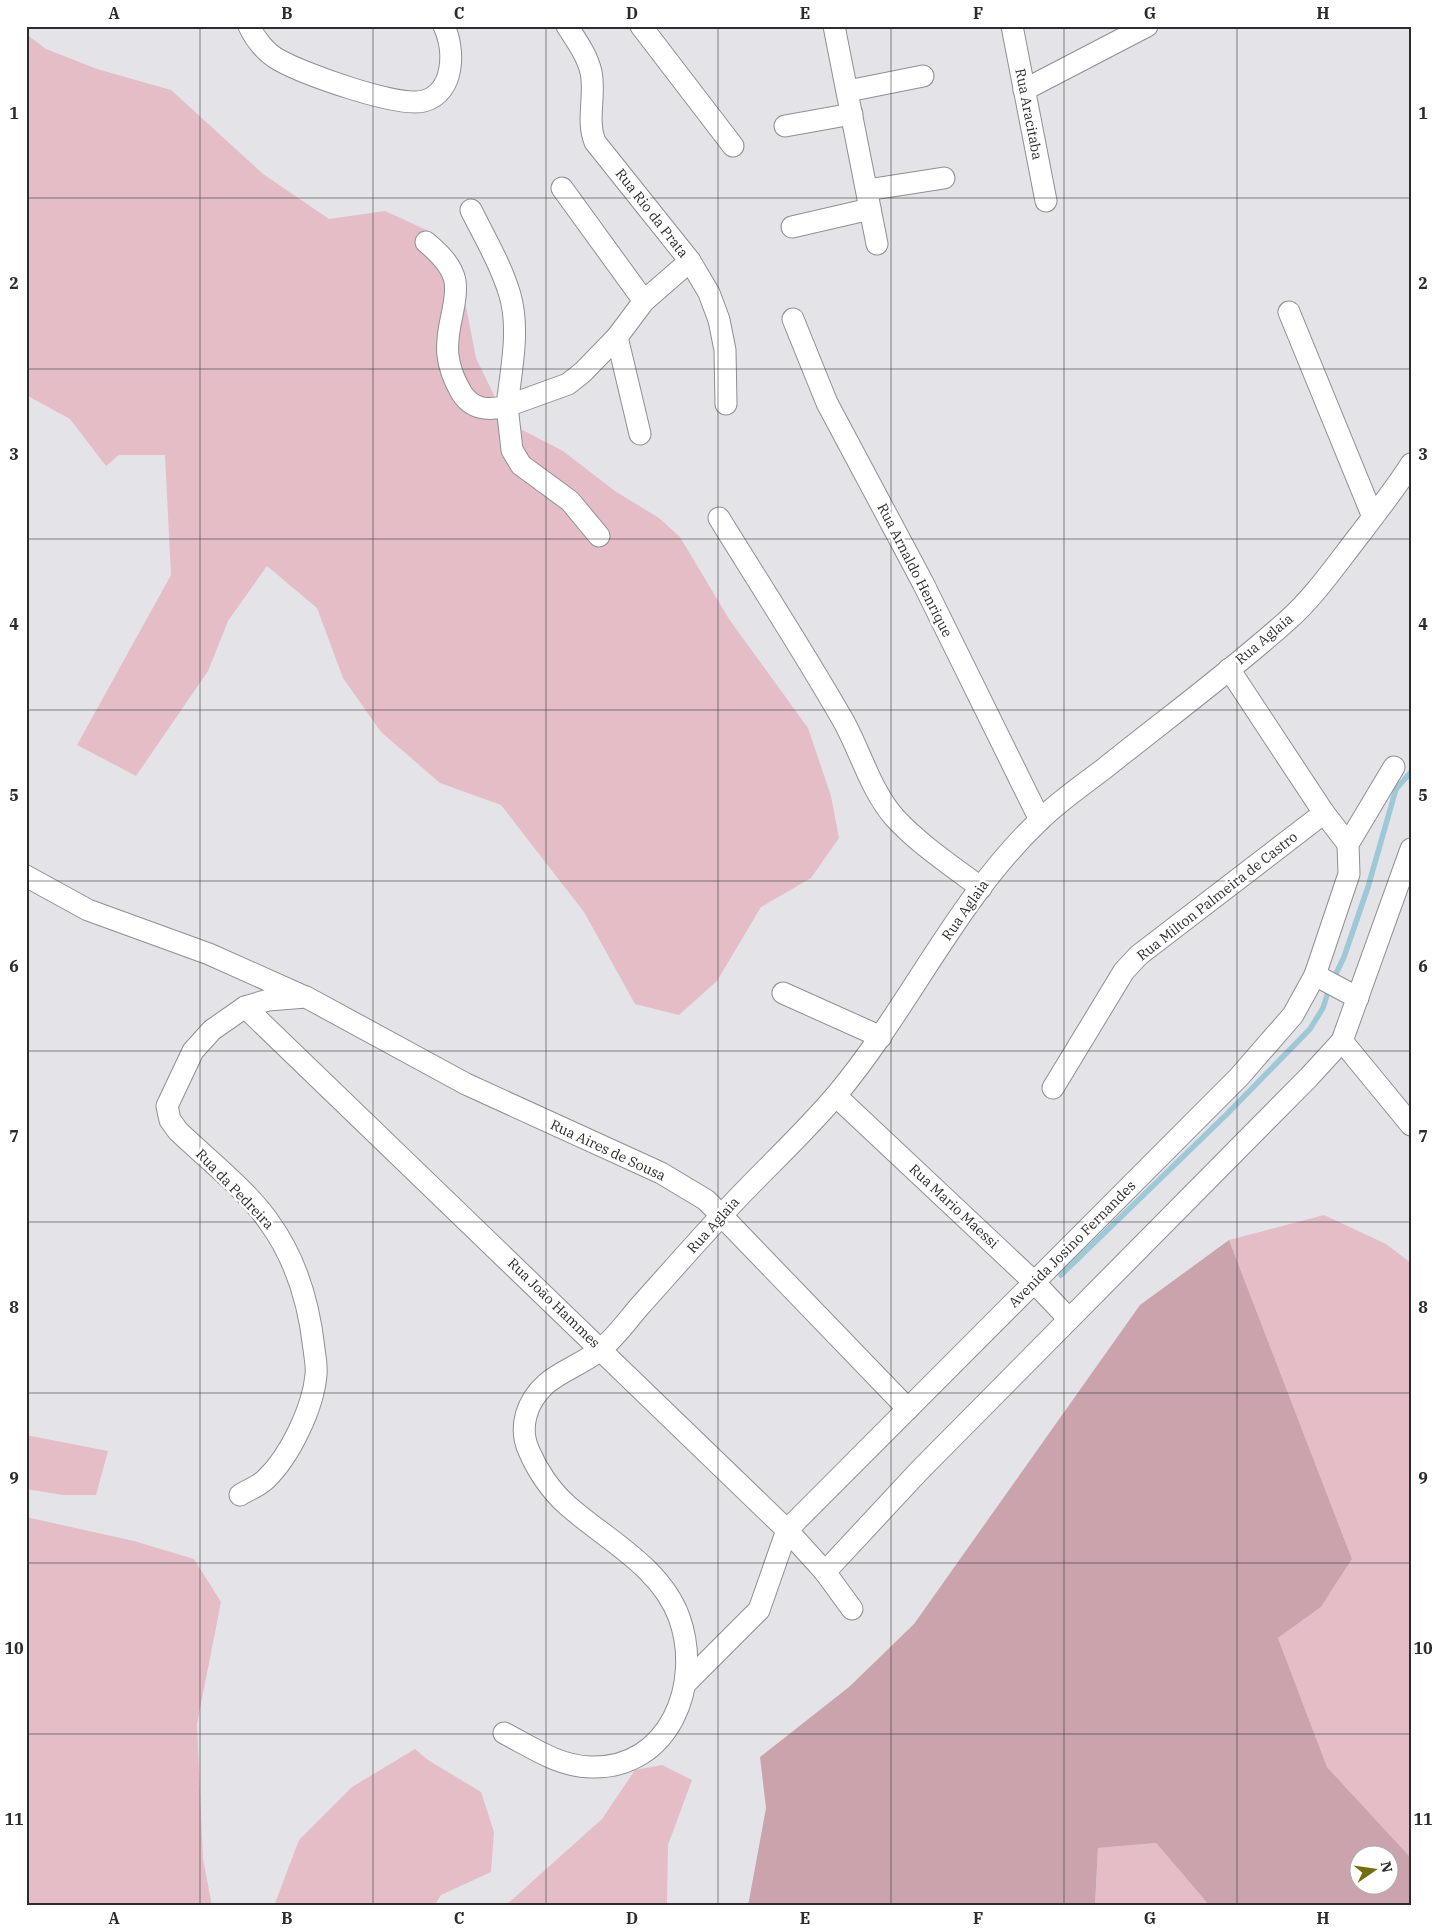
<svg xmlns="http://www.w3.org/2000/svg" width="1437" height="1932" viewBox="0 0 1437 1932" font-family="'IBM Plex Serif',serif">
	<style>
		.green { fill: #e4bdc7 }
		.forest { fill: #caa3ad; fill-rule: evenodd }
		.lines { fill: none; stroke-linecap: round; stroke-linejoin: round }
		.stream { stroke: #9ec8d6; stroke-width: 5.5 }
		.minor-casing { stroke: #8f8f93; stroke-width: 23 }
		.minor { stroke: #fff; stroke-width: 21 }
		.grid { fill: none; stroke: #2c2c2d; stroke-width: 1; stroke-opacity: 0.55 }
		.labels { text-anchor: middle; stroke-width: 5; stroke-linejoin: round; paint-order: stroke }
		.street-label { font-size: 14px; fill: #2c2c2d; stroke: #fff }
		.neatline { fill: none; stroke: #2c2c2d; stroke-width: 2 }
		.grid-label { font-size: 16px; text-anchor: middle; font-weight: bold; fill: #2c2c2d }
	</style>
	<rect width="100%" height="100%" fill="#e4e4e8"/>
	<g class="green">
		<path d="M 26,34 L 46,49 L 97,69 L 171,90 L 263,174 L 329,219 L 385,211 L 431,232 L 463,291 L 476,358 L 507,422 L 563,451 L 615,491 L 659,518 L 680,537 L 729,619 L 808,728 L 831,796 L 839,838 L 811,878 L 761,907 L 717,981 L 679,1015 L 635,1004 L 584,912 L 501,805 L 440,783 L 381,732 L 343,678 L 317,608 L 267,566 L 228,621 L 208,671 L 136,776 L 77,745 L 171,575 L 165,455 L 119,455 L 106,466 L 70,419 L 26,395 Z"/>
		<path d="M 1324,1215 L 1386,1244 L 1411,1263 L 1411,1858 L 1327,1767 L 1278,1638 L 1321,1607 L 1352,1559 L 1229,1240 Z"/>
		<path d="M 26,1435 L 108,1451 L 96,1495 L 63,1495 L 26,1489 Z"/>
		<path d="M 26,1517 L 134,1541 L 194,1559 L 221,1602 L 197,1724 L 203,1859 L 212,1906 L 26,1906 Z"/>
		<path d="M 415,1749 L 428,1760 L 481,1792 L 494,1832 L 491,1872 L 441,1895 L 434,1906 L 274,1906 L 299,1840 L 352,1787 Z"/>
		<path d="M 662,1765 L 692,1780 L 668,1845 L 667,1906 L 505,1906 L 602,1819 L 635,1770 Z"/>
		<path d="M 1156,1843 L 1210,1906 L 1095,1906 L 1098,1848 Z"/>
	</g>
	<path class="forest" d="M 1229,1240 L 1352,1559 L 1321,1607 L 1278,1638 L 1327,1767 L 1411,1858 L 1411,1906 L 1210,1906 L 1156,1843 L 1098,1848 L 1095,1906 L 748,1906 L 766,1808 L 760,1757 L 849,1687 L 914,1624 L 1140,1305 ZM 1360,1854 L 1390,1854 L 1390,1884 L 1360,1884 Z"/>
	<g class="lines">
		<g class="stream">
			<path d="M 1333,980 L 1344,957 L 1368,887 L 1396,789 L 1411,772"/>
			<path d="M 1061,1275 L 1227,1114 L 1310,1029 L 1323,1008 L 1329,989"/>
		</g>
		<g class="minor-casing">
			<g id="minor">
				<path d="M 249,26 C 255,39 266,53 279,60 C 304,74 398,108 424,101 C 455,92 455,50 444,26"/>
				<path d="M 567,26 C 576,40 587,55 591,72 C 596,95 586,120 595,142 L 690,261 L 709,293 L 719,320 L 725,350 L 726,404"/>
				<path d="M 641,26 L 733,146"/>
				<path d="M 834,26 L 877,244"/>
				<path d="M 1012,26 L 1046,201"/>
				<path d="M 1024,90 L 1147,26"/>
				<path d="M 848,91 L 923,76"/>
				<path d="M 785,126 L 852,114"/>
				<path d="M 562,188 L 644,301"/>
				<path d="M 867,190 L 944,178"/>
				<path d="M 471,210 C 485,238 501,265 510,295 C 520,330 511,370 507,406 L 568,384 L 583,372 L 617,337 L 644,301 L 690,261"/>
				<path d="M 792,227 L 870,209"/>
				<path d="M 426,242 C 438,252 452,265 455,281 C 457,293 454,304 452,315 C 445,346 445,364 461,392 C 472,410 488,411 507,406 L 512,450 L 521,465 L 570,501 L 599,536"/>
				<path d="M 1289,312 L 1373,517"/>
				<path d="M 793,319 L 827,403 L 923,583 L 1040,820"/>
				<path d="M 617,337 L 640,434"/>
				<path d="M 719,518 C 761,586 804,652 844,722 C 861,753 871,791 895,818 C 920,845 952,866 981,888"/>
				<path d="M 1229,669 L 1324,813 L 1348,844"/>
				<path d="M 26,876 L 88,910 L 209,954 L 303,996"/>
				<path d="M 1315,975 L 1358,998"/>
				<path d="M 783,993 L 881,1037"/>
				<path d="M 245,1007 L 787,1530 L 825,1572 L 852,1609"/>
				<path d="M 1342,1041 L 1411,1125"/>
				<path d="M 1053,1088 L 1124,971 L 1139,955 L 1324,813"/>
				<path d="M 836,1096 L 1034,1282 L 1069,1319"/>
				<path d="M 240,1495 C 248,1490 259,1486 266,1479 C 290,1456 313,1408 316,1375 C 317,1367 315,1357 314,1349 C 309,1303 296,1259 269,1222 C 248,1191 206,1158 178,1131 L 170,1120 L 167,1106 L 193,1051 L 212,1030 L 245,1007 L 268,1000 L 306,997 L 466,1084 L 661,1173 L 706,1200 L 721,1215 L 908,1409"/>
				<path d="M 825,1572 L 919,1471 L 1309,1077 L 1342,1041 L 1411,849"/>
				<path d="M 686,1683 L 759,1610 L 787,1530 L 1239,1077 L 1293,1015 L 1315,975 L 1349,874 L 1348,844 L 1394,767"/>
				<path d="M 504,1733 C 531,1747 558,1766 590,1767 C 670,1770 703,1683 679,1617 C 660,1566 605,1539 567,1505 C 551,1491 537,1470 529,1451 C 518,1427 527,1401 546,1384 C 562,1370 585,1363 601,1349 C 615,1338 627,1321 639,1307 C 666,1277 693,1246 721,1216 C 759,1174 802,1136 838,1093 C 910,1006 957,899 1039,821 C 1059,801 1083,785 1105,768 C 1166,719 1230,672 1288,620 C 1316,595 1338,562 1361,533 C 1378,510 1396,488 1411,464"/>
			</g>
		</g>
		<use href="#minor" class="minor"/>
	</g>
	<path class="grid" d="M 200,26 L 200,1906M 373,26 L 373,1906M 546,26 L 546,1906M 718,26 L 718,1906M 891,26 L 891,1906M 1064,26 L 1064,1906M 1237,26 L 1237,1906M 26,198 L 1411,198M 26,369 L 1411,369M 26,539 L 1411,539M 26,710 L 1411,710M 26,881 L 1411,881M 26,1051 L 1411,1051M 26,1222 L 1411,1222M 26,1393 L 1411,1393M 26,1563 L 1411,1563M 26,1734 L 1411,1734"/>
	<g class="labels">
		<g class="street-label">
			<text transform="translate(1029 114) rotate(79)" y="5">Rua Aracitaba</text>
			<text transform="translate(652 213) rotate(52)" y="5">Rua Rio da Prata</text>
			<text transform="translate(915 570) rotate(63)" y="5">Rua Arnaldo Henrique</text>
			<text transform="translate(1264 639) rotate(-40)" y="5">Rua Aglaia</text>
			<text transform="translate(1217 896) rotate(-38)" y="5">Rua Milton Palmeira de Castro</text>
			<text transform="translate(965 910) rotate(-55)" y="5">Rua Aglaia</text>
			<text transform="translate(608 1150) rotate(25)" y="5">Rua Aires de Sousa</text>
			<text transform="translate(235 1189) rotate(46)" y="5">Rua da Pedreira</text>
			<text transform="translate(954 1206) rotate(43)" y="5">Rua Mario Maessi</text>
			<text transform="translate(713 1225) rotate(-48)" y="5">Rua Aglaia</text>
			<text transform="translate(1072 1244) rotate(-45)" y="5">Avenida Josino Fernandes</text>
			<text transform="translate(554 1303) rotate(44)" y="5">Rua João Hammes</text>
		</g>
	</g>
	<rect width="1437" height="1932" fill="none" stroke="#ffffff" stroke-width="55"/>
	<g transform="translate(1374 1870) rotate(77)"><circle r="24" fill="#ffffff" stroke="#ababab"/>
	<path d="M0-4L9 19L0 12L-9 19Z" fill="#746e0c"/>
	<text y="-8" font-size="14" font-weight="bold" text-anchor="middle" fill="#2c2c2d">N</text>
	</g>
	<rect x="28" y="28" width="1382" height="1876" class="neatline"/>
	<g class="grid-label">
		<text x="114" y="19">A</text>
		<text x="287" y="19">B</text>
		<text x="459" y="19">C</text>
		<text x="632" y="19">D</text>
		<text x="805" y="19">E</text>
		<text x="978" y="19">F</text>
		<text x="1150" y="19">G</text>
		<text x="1323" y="19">H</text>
		<text x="14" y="119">1</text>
		<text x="1423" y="119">1</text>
		<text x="14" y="289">2</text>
		<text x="1423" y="289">2</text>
		<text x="14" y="460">3</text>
		<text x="1423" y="460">3</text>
		<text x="14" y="630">4</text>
		<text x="1423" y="630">4</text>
		<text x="14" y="801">5</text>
		<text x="1423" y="801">5</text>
		<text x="14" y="972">6</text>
		<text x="1423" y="972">6</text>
		<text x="14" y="1142">7</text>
		<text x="1423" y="1142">7</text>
		<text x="14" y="1313">8</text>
		<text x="1423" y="1313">8</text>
		<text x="14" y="1484">9</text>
		<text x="1423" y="1484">9</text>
		<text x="14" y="1654">10</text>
		<text x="1423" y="1654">10</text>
		<text x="14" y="1825">11</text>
		<text x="1423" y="1825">11</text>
		<text x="114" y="1924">A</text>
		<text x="287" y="1924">B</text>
		<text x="459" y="1924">C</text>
		<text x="632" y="1924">D</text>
		<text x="805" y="1924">E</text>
		<text x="978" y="1924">F</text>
		<text x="1150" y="1924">G</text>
		<text x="1323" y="1924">H</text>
	</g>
</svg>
